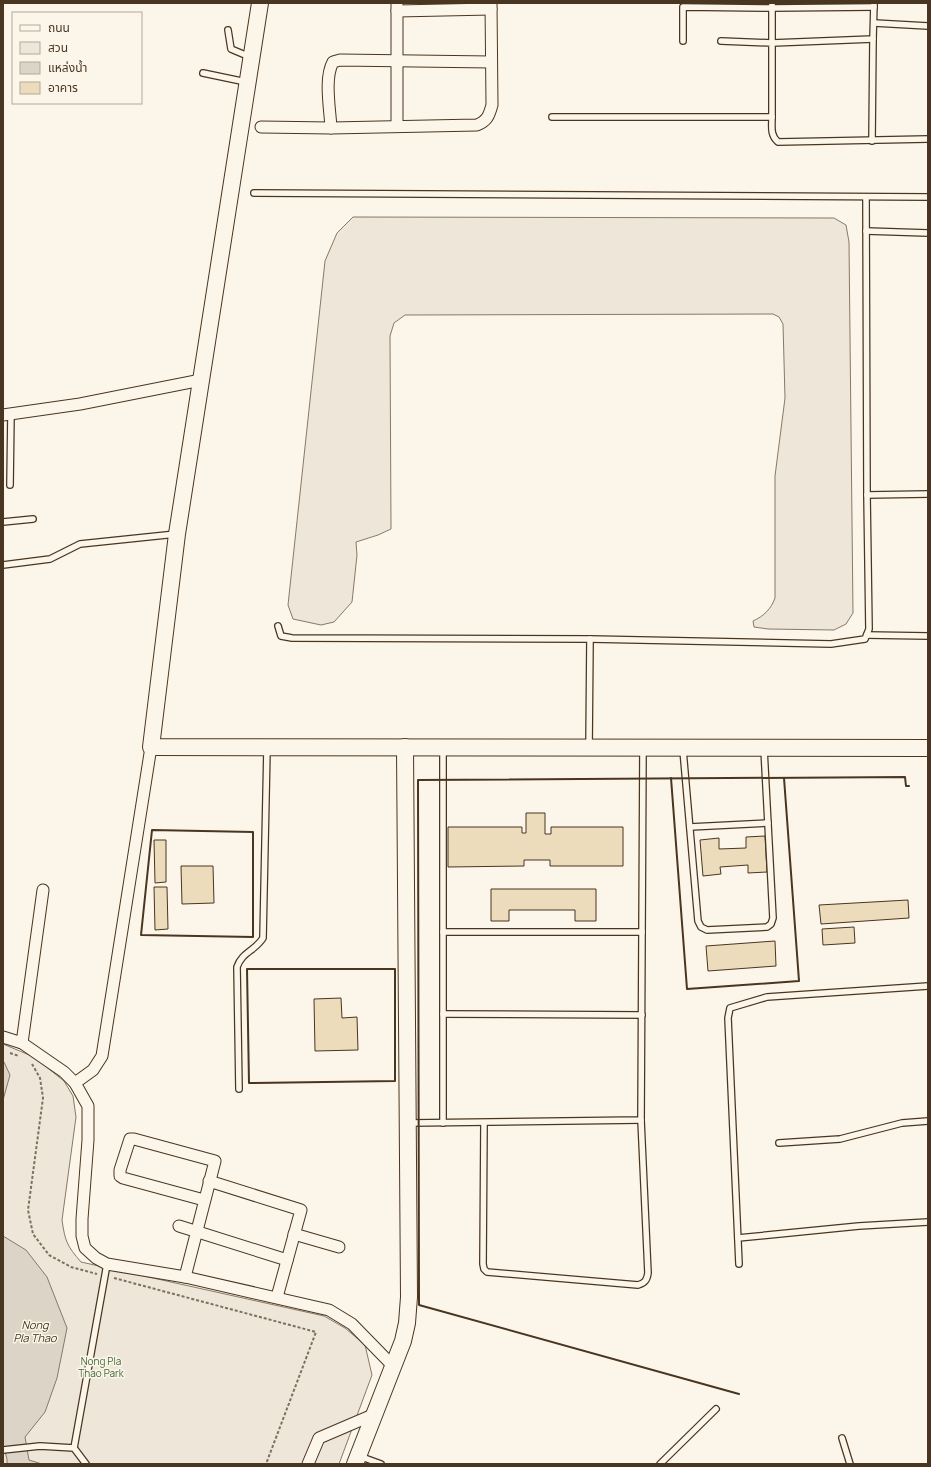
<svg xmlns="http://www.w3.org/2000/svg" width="931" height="1467" viewBox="0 0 931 1467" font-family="Manrope,'Noto Sans Thai',sans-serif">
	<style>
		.green { fill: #ede6d9; stroke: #887966 }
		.water { fill: #dcd4c6; stroke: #887966 }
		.building { fill: #ecdcbc; stroke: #4a3520 }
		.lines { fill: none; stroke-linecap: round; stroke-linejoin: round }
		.lane-casing { stroke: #4a3520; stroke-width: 8 }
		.street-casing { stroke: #4a3520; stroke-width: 13 }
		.secondary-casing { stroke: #4a3520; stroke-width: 18 }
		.path { stroke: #7f6f5c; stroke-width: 2; stroke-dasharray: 3 2; stroke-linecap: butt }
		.lane { stroke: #fbf6e9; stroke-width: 5.5 }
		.street { stroke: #fbf6e9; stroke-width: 11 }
		.secondary { stroke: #fbf6e9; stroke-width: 16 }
		.wall { stroke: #4a3520; stroke-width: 2 }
		.labels { text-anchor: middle; stroke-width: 3; stroke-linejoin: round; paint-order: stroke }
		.park-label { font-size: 10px; fill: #436837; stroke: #fbf6e9 }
		.water-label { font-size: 11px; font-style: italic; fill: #4a3520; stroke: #fbf6e9 }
	</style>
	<rect width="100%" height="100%" fill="#fbf6e9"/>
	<g class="green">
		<path d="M 353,217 L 834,218 L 846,225 L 849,242 L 853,613 L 846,624 L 834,630 L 768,629 L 754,627 L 753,621 C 764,616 771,609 775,598 L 775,476 L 785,398 L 783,324 L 779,317 L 773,314 L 405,315 L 394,323 L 390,336 L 391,529 L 378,535 L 356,542 L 357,555 L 352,602 L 334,622 L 321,625 L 293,619 L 288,605 L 325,261 L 337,233 Z"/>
		<path d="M 3,1044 L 34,1057 L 64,1081 L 73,1096 L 76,1117 L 62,1220 C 65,1241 67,1246 81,1262 L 324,1316 L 345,1328 L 365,1345 L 372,1375 L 339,1464 L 3,1464 Z"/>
	</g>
	<g class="water">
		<path d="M 4,1062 L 10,1075 L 3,1100 L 3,1063 Z"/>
		<path d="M 3,1236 L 26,1250 L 47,1277 L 67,1328 L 57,1378 L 45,1412 L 25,1437 L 29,1460 L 42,1464 L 7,1464 L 7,1459 L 3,1444 Z"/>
	</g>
	<g class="building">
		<path d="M 526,813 L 545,813 L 545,834 L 551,834 L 551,827 L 623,827 L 623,866 L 550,866 L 550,860 L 524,860 L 524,866 L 448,867 L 448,827 L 522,827 L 522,833 L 526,833 Z"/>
		<path d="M 765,836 L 767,872 L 748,873 L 748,865 L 720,867 L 721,874 L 703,876 L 700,840 L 719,838 L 719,849 L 746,848 L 746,837 Z"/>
		<path d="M 154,840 L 166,840 L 166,882 L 155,883 Z"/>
		<path d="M 181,866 L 213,866 L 214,903 L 182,904 Z"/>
		<path d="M 154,887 L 167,887 L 168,929 L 155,930 Z"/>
		<path d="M 491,889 L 596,889 L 596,921 L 575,921 L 575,910 L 509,910 L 509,921 L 491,921 Z"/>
		<path d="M 908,900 L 909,918 L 821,924 L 819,905 Z"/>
		<path d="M 854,927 L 855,943 L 823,945 L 822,929 Z"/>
		<path d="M 775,941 L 776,966 L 708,971 L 706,946 Z"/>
		<path d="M 341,998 L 342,1018 L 357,1017 L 358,1050 L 315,1051 L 314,999 Z"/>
	</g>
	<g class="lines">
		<g class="lane-casing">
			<g id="lane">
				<path d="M 772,3 L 772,43 L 873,39 L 874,3"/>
				<path d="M 874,23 L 928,26"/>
				<path d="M 228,30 L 231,49 L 250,57"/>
				<path d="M 683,41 L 683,7 L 772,8 L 874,7"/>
				<path d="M 203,73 L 246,82"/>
				<path d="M 552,117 L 772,117 L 772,43 L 721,41"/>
				<path d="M 772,117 C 772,127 770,135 778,142 L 928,139"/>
				<path d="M 872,141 L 873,39"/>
				<path d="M 254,193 L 928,197"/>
				<path d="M 866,231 L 928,233"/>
				<path d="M 10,485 L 11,413"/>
				<path d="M 867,495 L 928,494"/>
				<path d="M 3,522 L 33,519"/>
				<path d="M 3,565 L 50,559 L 80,544 L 176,534"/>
				<path d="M 278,626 L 281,636 L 292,638 L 590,639 L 831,644 L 865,639 L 869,629 L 867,495 L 866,197"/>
				<path d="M 867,635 L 928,636"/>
				<path d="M 589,747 L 590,639"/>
				<path d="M 443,749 L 443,1123"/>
				<path d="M 683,750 L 698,921 L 701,927 L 707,930 L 767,927 L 771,924 L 773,918 L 764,749"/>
				<path d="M 690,827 L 768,823"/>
				<path d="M 443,932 L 642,932"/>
				<path d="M 443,1014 L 642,1015"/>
				<path d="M 239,1089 L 237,967 C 242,952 255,951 263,938 L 267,749"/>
				<path d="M 410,1123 L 641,1120 L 643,748"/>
				<path d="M 484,1123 L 483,1264 L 484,1269 L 487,1272 L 638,1285 C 645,1283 647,1280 648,1273 L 641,1120"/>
				<path d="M 779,1143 L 840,1139 L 902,1123 L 928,1121"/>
				<path d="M 738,1238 L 859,1226 L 928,1222"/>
				<path d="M 739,1264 L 728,1018 L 730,1008 L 767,997 L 928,986"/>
				<path d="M 842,1438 L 850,1464"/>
				<path d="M 74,1448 L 107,1264"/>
				<path d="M 3,1450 L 40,1446 L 74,1448 L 86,1464"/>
				<path d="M 359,1456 L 381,1464"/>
				<path d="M 660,1464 L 716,1409"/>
			</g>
		</g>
		<g class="street-casing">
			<g id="street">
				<path d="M 397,11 L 491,9"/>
				<path d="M 397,125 L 397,3"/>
				<path d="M 261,127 L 331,128 L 477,125 C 487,121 489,116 492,105 L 491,3"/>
				<path d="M 331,128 C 330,109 324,78 333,62 L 340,60 L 491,62"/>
				<path d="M 3,415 L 80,404 L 201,380"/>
				<path d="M 3,1037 L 22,1043 L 64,1072 L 75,1083 L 88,1106 L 88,1140 L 82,1219 L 82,1236 L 85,1248 L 96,1258 L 107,1264 L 185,1277 L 329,1310 L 352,1324 L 393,1366"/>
				<path d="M 22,1043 L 43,890"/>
				<path d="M 75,1083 L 93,1070 L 102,1056 L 151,747"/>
				<path d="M 209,1181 L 301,1210 L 277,1297"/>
				<path d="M 179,1226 L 287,1260"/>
				<path d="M 294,1234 L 339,1247"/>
				<path d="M 185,1277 L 215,1161 L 134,1139 L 130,1139 L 120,1170 L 120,1176 L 123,1178 L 204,1200"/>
				<path d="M 308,1464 L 319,1438 L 375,1414"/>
			</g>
		</g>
		<g class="secondary-casing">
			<g id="secondary">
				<path d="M 260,3 L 177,534 L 151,747 L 928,748"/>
				<path d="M 355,1464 L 403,1341 L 407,1323 L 409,1297 L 405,747"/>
			</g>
		</g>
		<g class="path">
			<path d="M 10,1053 L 19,1056"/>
			<path d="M 32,1064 L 40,1078 L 43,1098 L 28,1210 L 33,1234 L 49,1255 L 71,1267 L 97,1274"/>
			<path d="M 114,1278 L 316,1332 L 266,1464"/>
		</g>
		<use href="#lane" class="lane"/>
		<use href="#street" class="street"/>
		<use href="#secondary" class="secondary"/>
		<g class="wall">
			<path d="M 671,778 L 687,989 L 799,981 L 784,778"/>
			<path d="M 152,830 L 253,832 L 253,937 L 141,935 Z"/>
			<path d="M 247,969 L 395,969 L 395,1081 L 249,1083 Z"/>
			<path d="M 739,1394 L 419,1305 L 418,780 L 905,777 L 906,786 L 909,786"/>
		</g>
	</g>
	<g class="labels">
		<g class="park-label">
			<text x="101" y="1365">Nong Pla<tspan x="101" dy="12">Thao Park</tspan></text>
		</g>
		<g class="water-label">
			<text x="35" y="1329">Nong<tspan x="35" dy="13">Pla Thao</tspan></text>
		</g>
	</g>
	<rect width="931" height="1467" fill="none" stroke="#4a3520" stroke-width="8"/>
	<rect x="12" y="12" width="130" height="92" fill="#fbf6e9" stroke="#b4a999"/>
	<rect x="20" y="25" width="20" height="6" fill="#fbf6e9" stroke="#b4a999"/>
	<text x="48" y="32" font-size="12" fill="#4a3520">ถนน</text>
	<rect x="20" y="42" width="20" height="12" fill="#ede6d9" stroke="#b4a999"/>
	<text x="48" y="52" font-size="12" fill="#4a3520">สวน</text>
	<rect x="20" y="62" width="20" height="12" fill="#dcd4c6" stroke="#b4a999"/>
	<text x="48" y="72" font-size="12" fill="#4a3520">แหล่งน้ำ</text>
	<rect x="20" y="82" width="20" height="12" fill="#ecdcbc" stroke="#b4a999"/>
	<text x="48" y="92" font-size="12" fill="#4a3520">อาคาร</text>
</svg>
